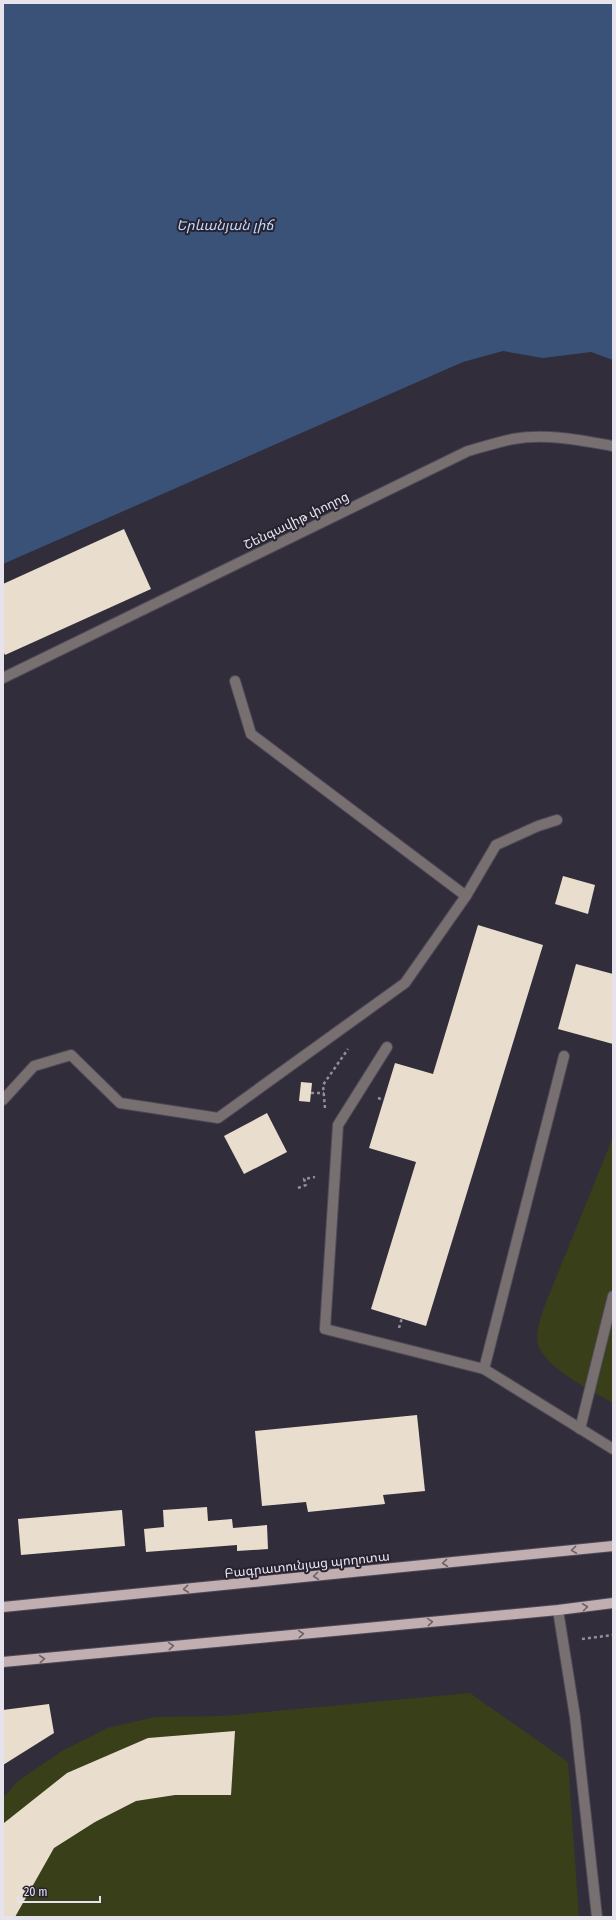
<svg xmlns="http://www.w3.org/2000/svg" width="616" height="1920" viewBox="0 0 616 1920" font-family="'Fira Sans Condensed','Noto Sans Armenian',sans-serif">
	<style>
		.green { fill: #393f19 }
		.water { fill: #3a5178 }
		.building { fill: #e9dece }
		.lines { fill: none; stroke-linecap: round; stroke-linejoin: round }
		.minor-casing { stroke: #4f4a57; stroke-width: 12 }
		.major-casing { stroke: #4f4a57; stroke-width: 12 }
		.path { stroke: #938f9a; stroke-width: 2.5; stroke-dasharray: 3 3; stroke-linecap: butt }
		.minor { stroke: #786f71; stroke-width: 10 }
		.major { stroke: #c0aeb0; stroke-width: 10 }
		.oneway { stroke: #6c626a }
		.labels { text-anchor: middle; stroke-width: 4; stroke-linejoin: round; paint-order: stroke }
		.street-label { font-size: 13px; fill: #e6e3ec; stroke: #282331 }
		.water-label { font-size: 14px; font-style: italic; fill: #bfd7fe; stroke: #282331 }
	</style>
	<rect width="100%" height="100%" fill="#322d3b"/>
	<g class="green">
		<path d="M 613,1137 L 613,1403 C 591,1390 550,1371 539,1347 C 534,1335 540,1322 543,1310 Z"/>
		<path d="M 470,1693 L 568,1762 L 579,1917 L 3,1917 L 3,1798 L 18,1781 L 62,1751 L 107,1728 L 155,1717 L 223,1716 Z"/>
	</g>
	<path class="water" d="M 3,3 L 613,3 L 613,360 L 591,352 L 543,358 L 503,351 L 463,362 L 3,564 Z"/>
	<g class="building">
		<path d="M 124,529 L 151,589 L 5,655 L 3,651 L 3,584 Z"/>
		<path d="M 563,876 L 595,885 L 588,914 L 555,904 Z"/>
		<path d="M 478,925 L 543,945 L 426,1326 L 371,1309 L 416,1162 L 369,1148 L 395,1063 L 433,1074 Z"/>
		<path d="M 576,964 L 613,974 L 613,1044 L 558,1029 Z"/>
		<path d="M 301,1082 L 312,1083 L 310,1102 L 299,1101 Z"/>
		<path d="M 267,1113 L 287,1152 L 244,1174 L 224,1136 Z"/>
		<path d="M 417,1415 L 425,1491 L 383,1495 L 385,1504 L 308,1512 L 306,1502 L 262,1506 L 255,1431 Z"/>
		<path d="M 207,1507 L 208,1521 L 232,1519 L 233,1528 L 267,1525 L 268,1549 L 237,1551 L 237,1545 L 146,1552 L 144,1529 L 164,1527 L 163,1510 Z"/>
		<path d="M 122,1510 L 125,1546 L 21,1555 L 18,1519 Z"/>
		<path d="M 49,1704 L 54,1733 L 3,1765 L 3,1710 Z"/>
		<path d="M 235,1731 L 231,1795 L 175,1795 L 136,1801 L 95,1822 L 54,1848 L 15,1917 L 3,1917 L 4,1823 L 67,1773 L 148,1738 Z"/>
	</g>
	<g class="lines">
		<g class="minor-casing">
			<g id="minor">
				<path d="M 3,678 L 468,451 C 483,447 498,442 513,439 C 546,433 580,440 613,446"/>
				<path d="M 235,681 L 251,734 L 466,896"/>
				<path d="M 387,1047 L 338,1125 L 325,1329 L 484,1369"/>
				<path d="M 564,1056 L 484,1369 L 613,1449"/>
				<path d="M 3,1100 L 34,1066 L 71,1055 L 120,1103 L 218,1118 L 405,983 L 466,896 L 496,845 L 538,826 L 557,820"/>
				<path d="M 580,1429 L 613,1296"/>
				<path d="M 558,1610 L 575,1717 L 597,1917"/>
			</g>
		</g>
		<g class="major-casing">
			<g id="major">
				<path d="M 3,1607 L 613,1546"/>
				<path d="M 3,1662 L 558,1610 L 613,1603"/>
			</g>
		</g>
		<g class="path">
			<path d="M 311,1093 L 324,1093"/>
			<path d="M 378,1098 L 384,1100"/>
			<path d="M 325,1108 L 323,1085 L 348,1049"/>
			<path d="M 298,1188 L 306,1185 L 304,1179 L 315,1177"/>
			<path d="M 399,1328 L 402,1318"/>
			<path d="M 582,1639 L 613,1635"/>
		</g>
		<use href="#minor" class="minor"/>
		<use href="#major" class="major"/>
	</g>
	<defs><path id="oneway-chevron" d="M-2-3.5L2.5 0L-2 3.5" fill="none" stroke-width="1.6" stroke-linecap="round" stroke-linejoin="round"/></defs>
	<g class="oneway">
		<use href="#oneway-chevron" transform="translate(574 1550) rotate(174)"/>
		<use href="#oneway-chevron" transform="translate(445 1563) rotate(174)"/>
		<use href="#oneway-chevron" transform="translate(316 1576) rotate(174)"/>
		<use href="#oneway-chevron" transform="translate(186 1589) rotate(174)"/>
		<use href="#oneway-chevron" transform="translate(585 1607) rotate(-7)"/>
		<use href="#oneway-chevron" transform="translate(430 1622) rotate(-5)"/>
		<use href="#oneway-chevron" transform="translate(301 1634) rotate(-5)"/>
		<use href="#oneway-chevron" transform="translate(171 1646) rotate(-5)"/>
		<use href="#oneway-chevron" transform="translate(42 1659) rotate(-5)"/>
	</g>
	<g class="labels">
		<g class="street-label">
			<text transform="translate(296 520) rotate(-26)" y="5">Շենգավիթ փողոց</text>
			<text transform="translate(307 1564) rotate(-6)" y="5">Բագրատունյաց պողոտա</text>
		</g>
		<g class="water-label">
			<text x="225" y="230">Երևանյան լիճ</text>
		</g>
	</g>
	<rect width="616" height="1920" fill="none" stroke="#e6e3ec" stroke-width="8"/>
	<path d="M18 1896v6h82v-6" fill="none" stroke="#e6e3ec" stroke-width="2"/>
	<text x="24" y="1896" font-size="12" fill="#e6e3ec" stroke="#282331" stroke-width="3" paint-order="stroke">20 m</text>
</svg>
